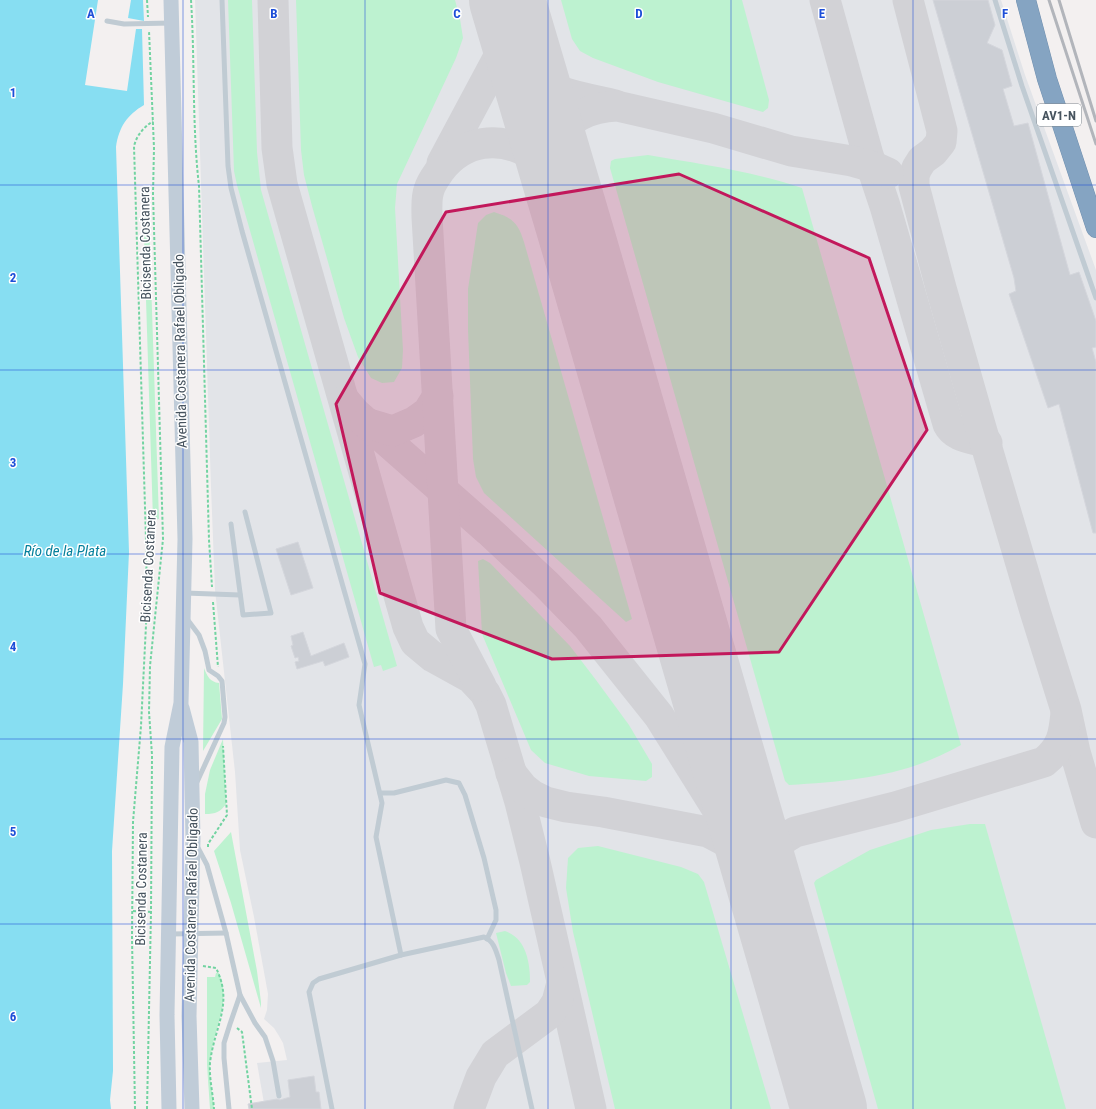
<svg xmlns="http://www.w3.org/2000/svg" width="1096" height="1109" viewBox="0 0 1096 1109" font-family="'Roboto Condensed',sans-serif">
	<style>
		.airport { fill: #e2e4e8 }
		.green { fill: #bdf2d0 }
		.water { fill: #87def2 }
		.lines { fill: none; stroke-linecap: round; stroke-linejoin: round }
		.taxiway { stroke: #d2d2d6; stroke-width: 31 }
		.runway { stroke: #d2d2d6; stroke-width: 76 }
		.building { fill: #cccfd5; stroke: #d4d6dc }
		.highway-casing { stroke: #708fae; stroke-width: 20 }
		.path { stroke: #72d3a1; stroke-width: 2; stroke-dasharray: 3 2; stroke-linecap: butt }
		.lane { stroke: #c0cbd3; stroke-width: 5 }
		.secondary { stroke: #c0ccd8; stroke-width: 15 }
		.highway { stroke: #85a4c2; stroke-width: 19 }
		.rail { stroke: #b2b5bb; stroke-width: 3 }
		.marked { fill: #c2185b; fill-opacity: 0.2; stroke: #c2185b; stroke-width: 3; stroke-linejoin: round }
		.grid { fill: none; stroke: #1d4ed8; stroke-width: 1; stroke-opacity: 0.55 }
		.labels { text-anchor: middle; stroke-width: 3; stroke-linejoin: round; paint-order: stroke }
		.shield { fill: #fff; stroke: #7e878f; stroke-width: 1 }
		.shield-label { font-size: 13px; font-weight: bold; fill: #47545f }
		.street-label { font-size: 14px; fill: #47545f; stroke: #fff }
		.water-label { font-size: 15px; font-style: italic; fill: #05809c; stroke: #fff }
		.grid-label { font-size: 13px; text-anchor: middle; font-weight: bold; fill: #1d4ed8; stroke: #fff; stroke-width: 3; stroke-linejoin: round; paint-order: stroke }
	</style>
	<rect width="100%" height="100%" fill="#f3f0f0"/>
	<path class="airport" d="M 195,0 L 1001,0 L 1025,75 L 1096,270 L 1096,1109 L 265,1109 L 257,1063 L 287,1060 L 283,1043 L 279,1036 L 274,1028 L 264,1019 L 267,1010 L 268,994 L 254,917 L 240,850 L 235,772 L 215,590 L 211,487 Z"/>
	<g class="green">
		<path d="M 228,0 L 252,0 L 257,152 L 261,190 L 397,666 L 383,671 L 381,665 L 374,667 L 237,185 L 234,171 Z"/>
		<path d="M 296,0 L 455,0 L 460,19 L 463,38 L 456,58 L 397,184 L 395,208 L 403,350 L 402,368 L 394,382 L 382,383 L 371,378 L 358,357 L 344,318 L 312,206 L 304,175 L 301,150 Z"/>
		<path d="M 561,0 L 742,0 L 769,100 L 768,108 L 763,112 L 658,82 L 593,58 L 580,51 L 572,39 Z"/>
		<path d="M 648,155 C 700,164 752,171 802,188 L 961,745 C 905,777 851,781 789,785 L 785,781 L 610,168 L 611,161 L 615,159 Z"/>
		<path d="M 145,191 L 148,191 L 159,519 L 153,520 L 143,205 Z"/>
		<path d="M 494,212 C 513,218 518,223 524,242 L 632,619 L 626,622 L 484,493 L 476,477 L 473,459 L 468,330 L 468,289 L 478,223 L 486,215 Z"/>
		<path d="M 483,559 L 490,563 L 570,646 L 596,680 L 629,725 L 652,764 L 652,777 L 646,781 L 589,776 L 545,763 L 531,750 L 482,634 L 478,561 Z"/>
		<path d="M 204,668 C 207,676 210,682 219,683 L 222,719 L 203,751 Z"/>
		<path d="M 223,739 L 226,804 C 220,812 216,814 205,814 L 205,794 L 210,770 Z"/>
		<path d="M 970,824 L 985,824 L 1066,1109 L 878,1109 L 814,883 L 816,880 L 870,850 L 931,830 Z"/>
		<path d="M 231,832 L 257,971 L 261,1002 L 261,1008 L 231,903 L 214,851 Z"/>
		<path d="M 598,846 L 681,867 L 698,874 L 704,882 L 771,1109 L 615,1109 L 573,932 L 566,888 L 568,858 L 578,848 Z"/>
		<path d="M 505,931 C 526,938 530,962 530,982 L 527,985 L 511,986 L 506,973 L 496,933 Z"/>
		<path d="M 216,973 L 219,973 C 229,996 220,1017 214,1039 C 212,1046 211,1055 210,1063 C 209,1078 213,1094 214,1109 L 210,1109 L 207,1065 L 207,977 L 215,977 Z"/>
	</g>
	<g class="water">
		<path d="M 0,0 L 98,0 L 85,85 L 127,91 L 136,29 L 142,29 L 144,105 C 127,115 119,127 116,147 L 129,552 L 123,684 L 112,851 L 113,1071 L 110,1100 L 111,1109 L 0,1109 Z"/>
		<path d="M 131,0 L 143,0 L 144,21 L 128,18 Z"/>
	</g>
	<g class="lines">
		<g class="taxiway">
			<path d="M 273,0 L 277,148 L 282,184 L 408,627 L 415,642 L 433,657 L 471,678 L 485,693 L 491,705 L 520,802 L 535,862 L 591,1109"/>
			<path d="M 825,0 L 868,155 L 885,206 L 948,424 C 955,438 973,438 987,443"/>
			<path d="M 908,0 L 942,131 L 941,142 L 933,152 L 922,160 L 917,168 L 914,175 L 914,186 L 941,288 L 981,428 L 1035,611 L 1066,710 L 1075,752 L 1096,823"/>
			<path d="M 522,51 C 526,59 529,67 534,74 C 547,94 592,99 615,105"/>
			<path d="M 442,163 L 504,47 L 511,28 L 508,4"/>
			<path d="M 554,163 C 555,157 555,150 556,144 C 563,117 592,107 617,106 L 713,128 L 791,151 L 852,161 L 877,168 L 888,173"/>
			<path d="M 345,401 L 355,413 L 489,531 L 546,584 L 588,627 L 659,716 L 749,860"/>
			<path d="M 366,423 L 393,431 L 414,422 L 428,412 L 438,396"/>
			<path d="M 481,686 L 451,629 L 427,217 C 427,208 426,198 429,190 C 431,182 437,175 441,169 C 464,140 499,135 531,154 C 549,164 557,182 565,199"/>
			<path d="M 511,773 L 523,788 L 532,795 L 546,802 L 566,807 L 603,812 L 708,832 L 729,843 L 741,852"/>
			<path d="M 766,889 C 765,857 766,849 795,832 L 895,807 L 1044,762 C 1062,748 1064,734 1066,713"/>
			<path d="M 469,1109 L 481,1077 L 495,1054 L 549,1014 L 557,1002 L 562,983"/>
		</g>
		<path class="runway" d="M 507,0 L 579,244 L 829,1109"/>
	</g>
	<g class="building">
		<path d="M 933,0 L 988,0 L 995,25 L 987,43 L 1002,50 L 1012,86 L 1003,89 L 1014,126 L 1028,123 L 1070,275 L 1079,272 L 1096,321 L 1096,347 L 1092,348 L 1096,362 L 1096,533 L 1093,533 L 1059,404 L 1048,408 L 1009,294 L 1016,291 L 1014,278 Z"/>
		<path d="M 298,542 L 313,588 L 291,595 L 276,549 Z"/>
		<path d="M 303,632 L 311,656 L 344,643 L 349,657 L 325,666 L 323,661 L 297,669 L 295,662 L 299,661 L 298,657 L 295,658 L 291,646 L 293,645 L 291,636 Z"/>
		<path d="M 314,1076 L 316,1092 L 319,1092 L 321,1109 L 249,1109 L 248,1104 L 277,1099 L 280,1100 L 290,1097 L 288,1080 Z"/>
	</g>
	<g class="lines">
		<g class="highway-casing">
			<path id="highway" d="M 1026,0 L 1047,79 L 1096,228"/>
		</g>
		<g class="path">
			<path d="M 147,0 L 148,17"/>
			<path d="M 191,0 C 195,62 192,125 199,186 L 209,540 L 212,587"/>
			<path d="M 213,602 L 218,667"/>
			<path d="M 208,847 L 208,844 L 227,815 L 223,746"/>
			<path d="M 133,911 L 151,912"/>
			<path d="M 203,966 L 216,968 C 234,1004 214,1027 210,1063 C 209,1078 213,1094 214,1109"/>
			<path d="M 237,1028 L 242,1032 L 252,1109"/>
			<path d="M 135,1109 L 132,937 L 133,822 L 141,726 L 147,605 L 146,540 L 134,146 C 137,135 143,128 153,121"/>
			<path d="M 147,1109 L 151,912 L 152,755 L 149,712 L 150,666 L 163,539 L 153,194 L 154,148 L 149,31"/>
		</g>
		<g class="lane">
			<path d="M 222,0 L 228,166 L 231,188 L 242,231 L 365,664 L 359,705 L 382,803 L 376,837 L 401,955"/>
			<path d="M 995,0 L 1022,86 L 1096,298"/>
			<path d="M 107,21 L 124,24 L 171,23"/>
			<path d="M 231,524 L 243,615 L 271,613 L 245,512"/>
			<path d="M 185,593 L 240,595"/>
			<path d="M 187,619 L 199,635 L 205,651 L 209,670 L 218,676 L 222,681 L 225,717 L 224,723 L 197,782"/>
			<path d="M 380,793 L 394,793 L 446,780 L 459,783 L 465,795 L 484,858 L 496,910 L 496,920 L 487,939"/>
			<path d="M 197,846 L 207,865 L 226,933 L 240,995 L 230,1024 L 224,1043 L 224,1058 L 229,1109"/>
			<path d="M 171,934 L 226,933"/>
			<path d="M 240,995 L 255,1023 L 265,1037 L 273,1061 L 279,1096"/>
			<path d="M 332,1109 L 309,992 L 313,983 L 319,979 L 401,955 L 484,937 C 494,941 496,951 499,960 L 532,1109"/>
		</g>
		<g class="secondary">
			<path d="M 182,708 L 191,742 L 192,792 L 193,838 L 189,1016 L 192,1109"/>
			<path d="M 169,1109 L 167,1015 L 172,747 L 181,703 L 185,539 L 171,0"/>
		</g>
		<use href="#highway" class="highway"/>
		<g class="rail">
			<path d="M 1049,0 L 1096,144"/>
			<path d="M 1059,0 L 1096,121"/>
		</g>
	</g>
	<path class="marked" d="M 679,174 L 869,258 L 927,430 L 779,652 L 552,659 L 380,593 L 336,404 L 446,212 Z"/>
	<path class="grid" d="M 183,0 L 183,1109M 365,0 L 365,1109M 548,0 L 548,1109M 731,0 L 731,1109M 913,0 L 913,1109M 0,185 L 1096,185M 0,370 L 1096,370M 0,554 L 1096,554M 0,739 L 1096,739M 0,924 L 1096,924"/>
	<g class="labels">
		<rect class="shield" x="1037" y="104" width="44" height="22" rx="3"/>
		<g class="shield-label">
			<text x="1059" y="120">AV1-N</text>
		</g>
		<g class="street-label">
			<text transform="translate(145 243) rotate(-91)" y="5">Bicisenda Costanera</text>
			<text transform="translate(180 351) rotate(-91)" y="5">Avenida Costanera Rafael Obligado</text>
			<text transform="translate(148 566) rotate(-87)" y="5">Bicisenda Costanera</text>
			<text transform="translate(141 889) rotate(-89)" y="5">Bicisenda Costanera</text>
			<text transform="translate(191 905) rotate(-89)" y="5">Avenida Costanera Rafael Obligado</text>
		</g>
		<g class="water-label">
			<text x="65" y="556">Río de la Plata</text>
		</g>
	</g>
	<g class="grid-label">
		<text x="91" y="18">A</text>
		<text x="274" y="18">B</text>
		<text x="457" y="18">C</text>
		<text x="639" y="18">D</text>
		<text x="822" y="18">E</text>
		<text x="1005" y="18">F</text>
		<text x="13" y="97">1</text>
		<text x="13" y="282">2</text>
		<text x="13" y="467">3</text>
		<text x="13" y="651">4</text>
		<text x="13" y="836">5</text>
		<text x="13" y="1021">6</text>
	</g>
</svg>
